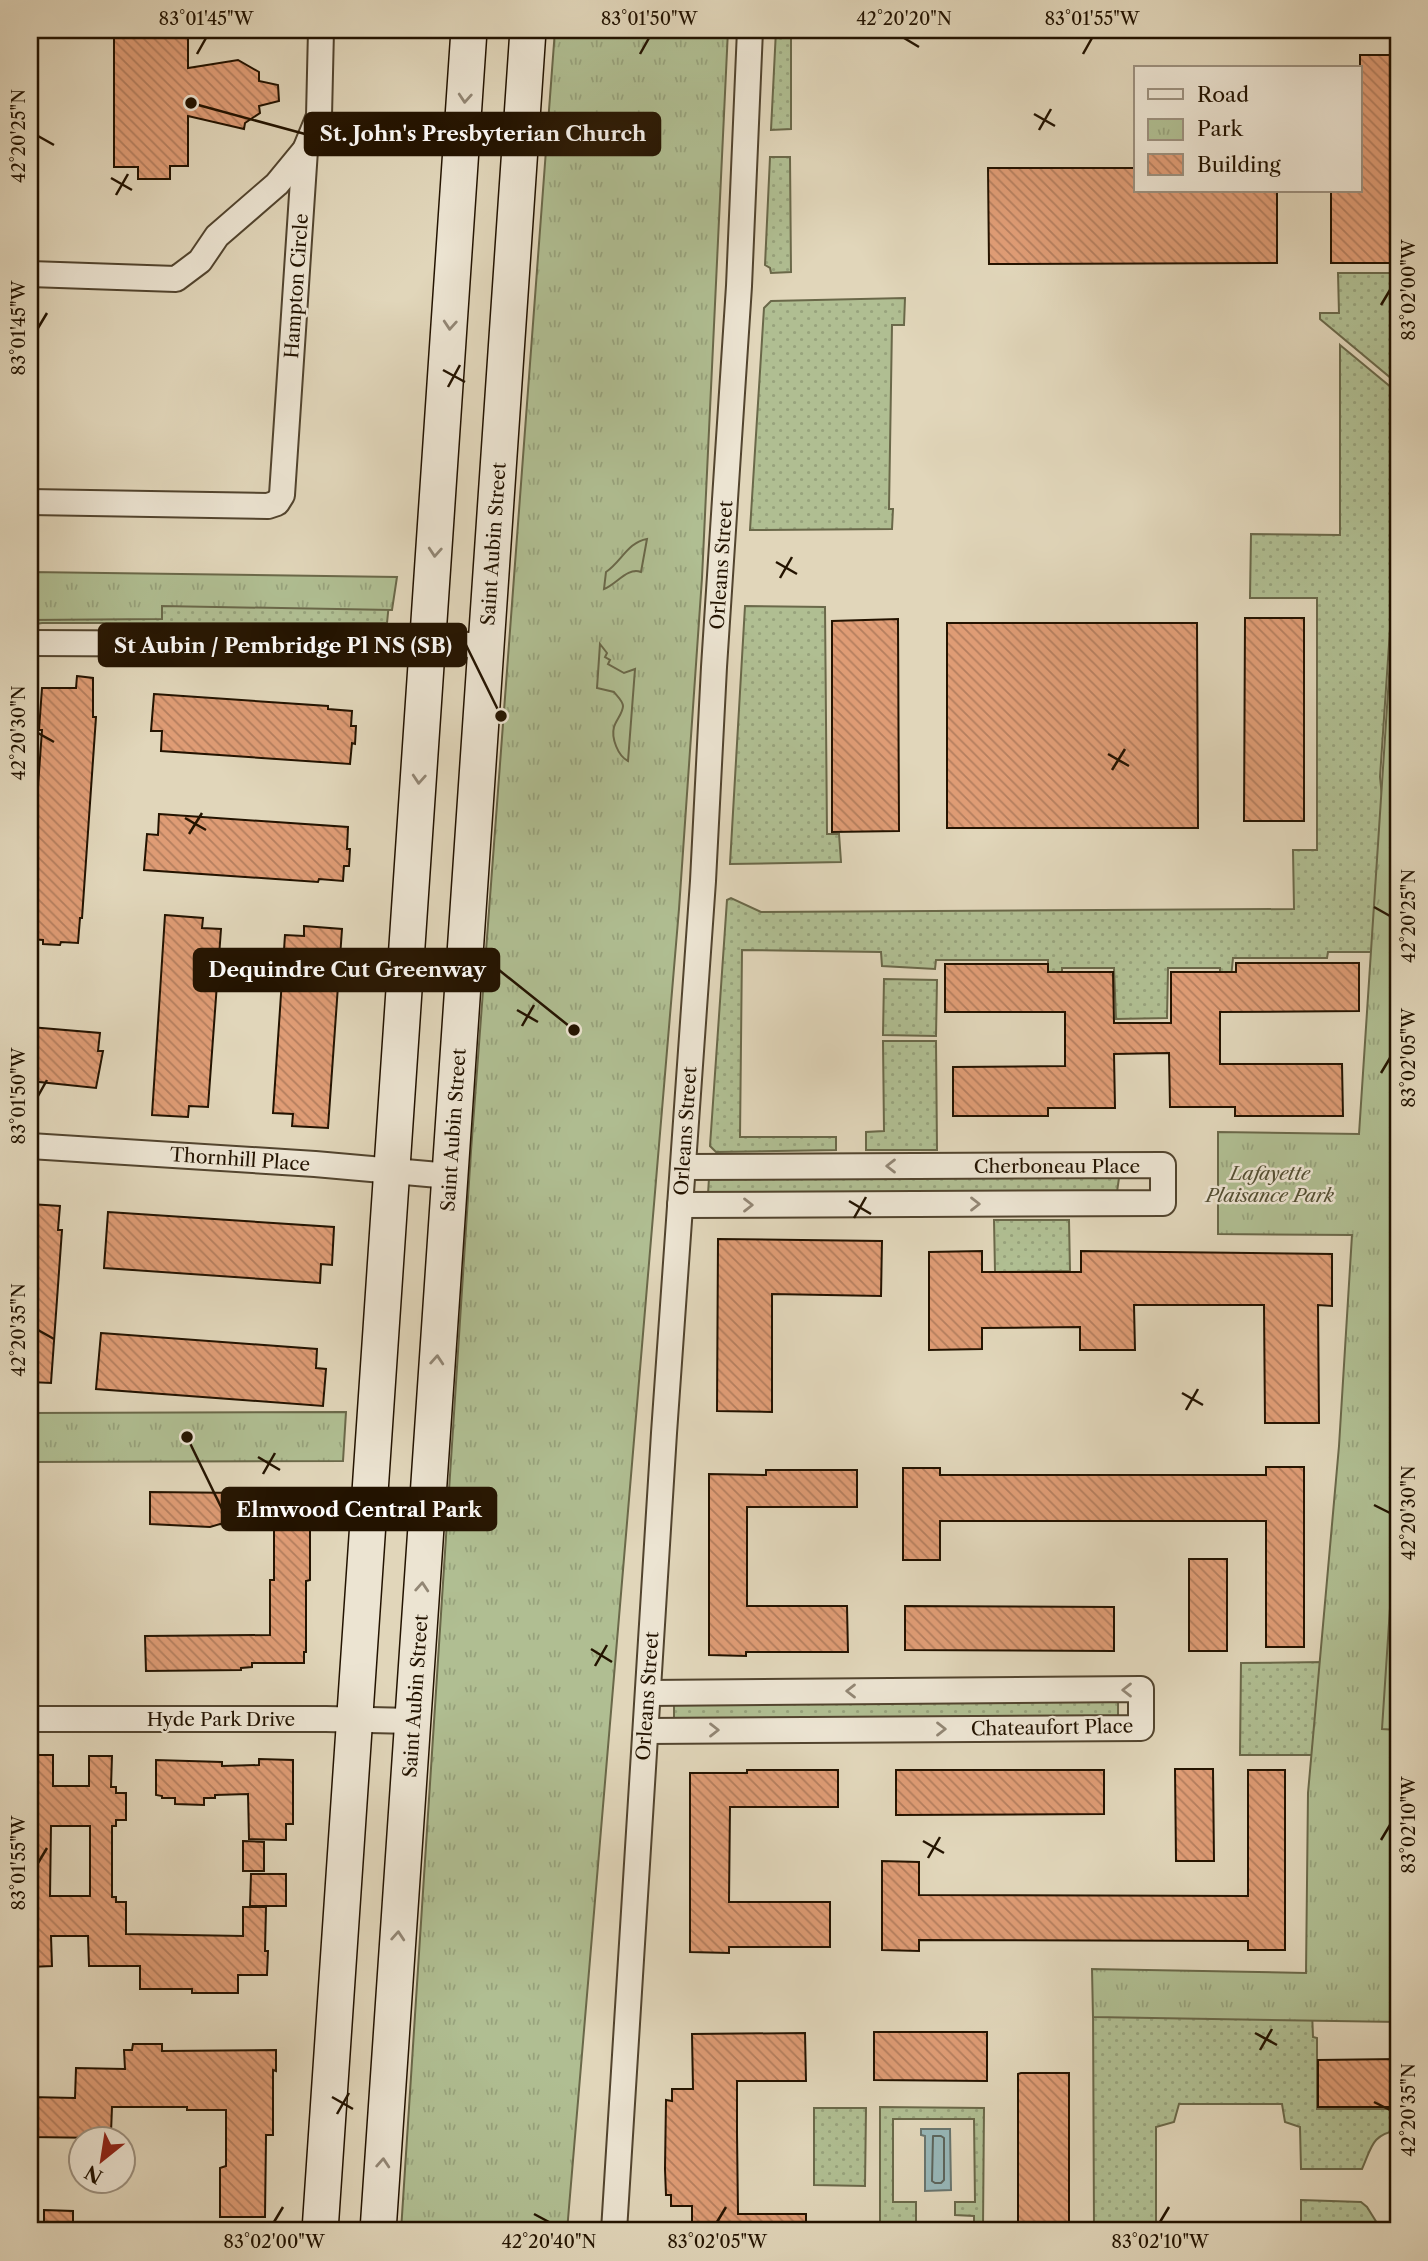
<svg xmlns="http://www.w3.org/2000/svg" width="1428" height="2261" viewBox="0 0 1428 2261" font-family="'Libre Caslon Text',serif">
	<style>
		.grass { fill: url(#grass-dots); stroke: #6a6849; stroke-width: 2 }
		.park { fill: url(#park-tufts); stroke: #6a6849; stroke-width: 2 }
		.garden { fill: #b0be92; stroke: #6a6849; stroke-width: 2 }
		.water { fill: #97b7b8; stroke: #69756e; stroke-width: 2 }
		.lines { fill: none; stroke-linecap: round; stroke-linejoin: round }
		.shore { stroke: #5d655c; stroke-width: 2 }
		.building { fill: url(#building-back-hatch); stroke: #231300; stroke-width: 2; fill-rule: evenodd }
		.street-casing { stroke: #52442e; stroke-width: 28 }
		.secondary-casing { stroke: #231300; stroke-width: 38 }
		.street { stroke: #ece4d2; stroke-width: 24 }
		.secondary { stroke: #ece4d2; stroke-width: 35 }
		.oneway { stroke: #928674 }
		.ticks { fill: none; stroke: #231300; stroke-width: 2.5 }
		.labels { text-anchor: middle; stroke-width: 5; stroke-linejoin: round; paint-order: stroke }
		.street-label { font-size: 19px; fill: #231300; stroke: #ece4d2 }
		.park-label { font-size: 19px; font-style: italic; fill: #544f33; stroke: #ece4d2 }
		.leader { fill: none; stroke: #231300; stroke-width: 2.5 }
		.callout-dot { fill: #231300; stroke: #ece4d2; stroke-width: 2.5 }
		.callout { fill: #231300; stroke: #231300; stroke-width: 2.5 }
		.callout-label { font-size: 21px; text-anchor: middle; font-weight: bold; fill: #fff }
		.neatline { fill: none; stroke: #231300; stroke-width: 2.5 }
		.ticks-label { font-size: 18px; text-anchor: middle; fill: #231300 }
	</style>
	<defs>
		<pattern id="grass-dots" width="8" height="8" patternUnits="userSpaceOnUse" patternTransform="scale(1.75)"><rect width="8" height="8" fill="#b0be92"/><path d="M2 2h.1M6 6h.1" fill="none" stroke="#97a27c" stroke-width="1.8" stroke-linecap="round"/></pattern>
		<pattern id="park-tufts" width="24" height="20" patternUnits="userSpaceOnUse" patternTransform="scale(1.75)"><rect width="24" height="20" fill="#b0be92"/><path d="M3 7l-1-3M5 7V3M7 7l1-3M15 17l-1-3M17 17v-4M19 17l1-3" fill="none" stroke="#97a27c"/></pattern>
		<pattern id="building-back-hatch" width="6" height="6" patternUnits="userSpaceOnUse" patternTransform="scale(1.75)"><rect width="6" height="6" fill="#df9c75"/><path d="M-1 5l2 2M0 0l6 6M5-1l2 2" fill="none" stroke="#b47e5e"/></pattern>
	</defs>
	<rect width="100%" height="100%" fill="#e1d6ba"/>
	<filter id="stains"><feTurbulence type="fractalNoise" baseFrequency=".00286" numOctaves="4"/><feColorMatrix values="0 0 0 0 .2 0 0 0 0 .09 0 0 0 0 .02 0 0 0 .5 -.17"/></filter>
	<radialGradient id="worn" r=".72"><stop offset=".6" stop-color="#630" stop-opacity="0"/><stop offset="1" stop-color="#630" stop-opacity=".3"/></radialGradient>
	<g class="grass">
		<path d="M 776,30 L 791,30 L 791,129 L 771,130 Z"/>
		<path d="M 770,157 L 790,157 L 791,272 L 771,273 L 770,268 L 765,265 Z"/>
		<path d="M 1338,273 L 1398,273 L 1398,384 L 1320,319 L 1320,313 L 1339,313 Z"/>
		<path d="M 905,298 L 904,325 L 892,325 L 889,509 L 893,509 L 892,529 L 750,530 L 764,308 L 771,301 Z"/>
		<path d="M 1340,345 L 1398,393 L 1398,595 L 1390,630 L 1380,777 L 1398,952 L 1328,952 L 1327,958 L 1233,958 L 1231,978 L 1220,978 L 1220,968 L 1168,968 L 1167,1018 L 1116,1019 L 1114,968 L 1062,968 L 1062,976 L 1048,977 L 1048,960 L 936,960 L 935,969 L 882,966 L 881,952 L 742,950 L 740,1137 L 836,1137 L 836,1150 L 716,1152 L 710,1146 L 727,900 L 731,898 L 761,912 L 1294,909 L 1293,850 L 1317,850 L 1317,598 L 1250,598 L 1251,534 L 1340,535 Z"/>
		<path d="M 30,602 L 389,603 L 387,623 L 42,623 L 30,625 Z"/>
		<path d="M 745,606 L 825,607 L 827,834 L 839,834 L 841,862 L 730,864 Z"/>
		<path d="M 884,979 L 937,980 L 936,1036 L 883,1035 Z"/>
		<path d="M 883,1041 L 936,1041 L 937,1150 L 866,1150 L 866,1132 L 884,1131 Z"/>
		<path d="M 1116,1176 L 1119,1178 L 1117,1192 L 708,1194 L 709,1178 Z"/>
		<path d="M 994,1220 L 1069,1220 L 1070,1271 L 995,1272 Z"/>
		<path d="M 1324,1662 L 1317,1755 L 1240,1755 L 1241,1663 Z"/>
		<path d="M 1118,1701 L 1118,1718 L 674,1719 L 674,1702 Z"/>
		<path d="M 1093,2002 L 1307,2003 L 1312,2011 L 1313,2037 L 1317,2038 L 1317,2109 L 1398,2109 L 1398,2130 C 1371,2135 1372,2147 1362,2169 L 1301,2169 L 1300,2127 L 1285,2122 L 1282,2104 L 1179,2104 L 1174,2122 L 1156,2127 L 1156,2231 L 1094,2231 Z"/>
		<path d="M 880,2107 L 984,2108 L 983,2228 L 957,2228 L 957,2225 L 974,2226 L 974,2216 L 955,2215 L 955,2202 L 975,2202 L 974,2119 L 893,2119 L 893,2202 L 916,2202 L 916,2225 L 880,2224 Z"/>
		<path d="M 814,2108 L 866,2108 L 865,2186 L 814,2185 Z"/>
		<path d="M 1301,2200 L 1361,2202 L 1367,2207 L 1382,2231 L 1301,2231 Z"/>
	</g>
	<g class="park">
		<path d="M 555,30 L 728,30 L 702,578 L 679,909 L 567,2231 L 401,2231 L 471,1151 Z"/>
		<path d="M 1398,539 L 1398,2022 L 1093,2017 L 1092,1969 L 1306,1973 L 1308,1793 L 1339,1446 L 1352,1235 L 1218,1234 L 1218,1132 L 1359,1134 Z"/>
		<path d="M 30,572 L 397,577 L 392,610 L 162,606 L 162,619 L 30,620 Z"/>
		<path d="M 346,1412 L 343,1461 L 30,1462 L 30,1413 Z"/>
	</g>
	<g class="garden">
		<path d="M 647,539 L 641,572 C 627,567 617,584 604,589 L 606,572 C 621,562 628,542 647,539 Z"/>
		<path d="M 600,644 L 607,653 L 605,657 L 610,660 L 608,664 L 624,673 L 635,669 L 628,761 C 618,756 611,738 614,727 C 616,720 623,713 623,706 C 623,701 617,696 614,692 L 597,688 Z"/>
		<path d="M 1398,1487 L 1398,1730 L 1382,1729 Z"/>
	</g>
	<path class="water" d="M 921,2129 L 950,2129 L 951,2190 L 925,2191 L 925,2136 L 921,2135 Z"/>
	<g class="lines">
		<path class="shore" d="M 933,2136 L 941,2136 L 944,2138 L 944,2180 L 941,2183 L 935,2183 L 932,2181 Z"/>
	</g>
	<g class="building">
		<path d="M 114,30 L 188,30 L 188,68 L 238,60 L 259,72 L 259,81 L 278,85 L 279,101 L 259,106 L 260,113 L 245,123 L 244,129 L 188,116 L 188,166 L 170,166 L 170,179 L 138,179 L 138,167 L 114,167 Z"/>
		<path d="M 1360,55 L 1398,55 L 1398,263 L 1331,263 L 1331,191 L 1360,191 Z"/>
		<path d="M 988,168 L 1136,168 L 1136,191 L 1277,191 L 1277,263 L 989,264 Z"/>
		<path d="M 1245,618 L 1304,618 L 1304,821 L 1244,821 Z"/>
		<path d="M 898,619 L 899,831 L 832,832 L 832,621 Z"/>
		<path d="M 947,623 L 1197,623 L 1198,828 L 947,828 Z"/>
		<path d="M 77,676 L 93,678 L 93,717 L 96,717 L 82,918 L 80,918 L 78,943 L 61,942 L 60,945 L 43,944 L 43,940 L 30,939 L 30,898 L 42,730 L 39,730 L 42,688 L 76,688 Z"/>
		<path d="M 154,694 L 328,706 L 328,709 L 352,711 L 351,726 L 356,726 L 355,744 L 352,743 L 350,764 L 161,751 L 162,731 L 151,731 Z"/>
		<path d="M 159,814 L 348,827 L 347,849 L 350,849 L 349,866 L 344,866 L 343,881 L 319,879 L 318,882 L 144,870 L 147,834 L 158,835 Z"/>
		<path d="M 165,915 L 203,918 L 202,928 L 221,929 L 208,1107 L 189,1106 L 188,1117 L 152,1115 Z"/>
		<path d="M 304,926 L 342,929 L 328,1128 L 292,1126 L 293,1114 L 273,1113 L 285,935 L 304,936 Z"/>
		<path d="M 1236,963 L 1359,963 L 1359,1011 L 1220,1012 L 1220,1064 L 1342,1064 L 1343,1116 L 1235,1116 L 1235,1107 L 1170,1107 L 1169,1053 L 1114,1054 L 1115,1108 L 1048,1108 L 1048,1116 L 953,1116 L 953,1067 L 1065,1066 L 1065,1012 L 945,1012 L 945,964 L 1048,964 L 1048,972 L 1113,972 L 1114,1023 L 1171,1023 L 1171,972 L 1236,972 Z"/>
		<path d="M 30,1027 L 100,1033 L 98,1051 L 103,1051 L 96,1088 L 30,1081 Z"/>
		<path d="M 30,1204 L 60,1206 L 58,1230 L 62,1230 L 51,1383 L 30,1382 Z"/>
		<path d="M 108,1212 L 334,1227 L 332,1265 L 321,1264 L 320,1283 L 104,1268 Z"/>
		<path d="M 718,1239 L 882,1241 L 881,1296 L 772,1294 L 772,1412 L 717,1411 Z"/>
		<path d="M 982,1251 L 982,1272 L 1081,1272 L 1081,1251 L 1332,1254 L 1332,1306 L 1318,1305 L 1319,1423 L 1265,1423 L 1264,1305 L 1134,1305 L 1135,1350 L 1080,1350 L 1080,1327 L 982,1328 L 982,1349 L 929,1350 L 929,1252 Z"/>
		<path d="M 101,1333 L 317,1349 L 316,1368 L 326,1369 L 323,1406 L 96,1389 Z"/>
		<path d="M 1266,1467 L 1304,1467 L 1304,1647 L 1266,1647 L 1266,1521 L 940,1521 L 940,1560 L 903,1560 L 903,1468 L 940,1468 L 940,1475 L 1266,1475 Z"/>
		<path d="M 766,1470 L 857,1470 L 857,1507 L 747,1507 L 747,1606 L 847,1606 L 848,1652 L 746,1652 L 746,1656 L 709,1655 L 709,1474 L 766,1475 Z"/>
		<path d="M 150,1492 L 244,1493 L 244,1495 L 254,1497 L 306,1497 L 307,1507 L 310,1507 L 310,1580 L 306,1581 L 306,1652 L 304,1652 L 304,1663 L 252,1663 L 252,1667 L 241,1668 L 241,1670 L 146,1671 L 145,1636 L 270,1635 L 270,1580 L 274,1580 L 274,1525 L 220,1524 L 210,1527 L 150,1524 Z"/>
		<rect x="1189" y="1559" width="38" height="92"/>
		<path d="M 905,1606 L 1114,1607 L 1114,1651 L 905,1650 Z"/>
		<path d="M 30,1755 L 53,1755 L 53,1786 L 89,1786 L 89,1756 L 112,1756 L 111,1787 L 116,1787 L 116,1793 L 126,1793 L 126,1820 L 116,1820 L 116,1826 L 112,1826 L 112,1897 L 116,1897 L 116,1902 L 126,1902 L 126,1934 L 243,1936 L 243,1907 L 266,1907 L 265,1951 L 268,1951 L 267,1975 L 238,1975 L 238,1993 L 192,1993 L 192,1989 L 140,1989 L 140,1966 L 89,1966 L 88,1936 L 51,1936 L 52,1966 L 30,1967 ZM 51,1826 L 90,1826 L 90,1896 L 50,1896 Z"/>
		<path d="M 259,1759 L 293,1760 L 293,1824 L 286,1824 L 286,1840 L 249,1839 L 248,1794 L 215,1795 L 215,1798 L 204,1798 L 204,1805 L 175,1804 L 175,1798 L 162,1798 L 162,1796 L 156,1795 L 156,1760 L 222,1762 L 222,1766 L 259,1765 Z"/>
		<path d="M 1175,1769 L 1213,1769 L 1214,1861 L 1176,1861 Z"/>
		<path d="M 747,1770 L 838,1770 L 838,1807 L 730,1807 L 729,1902 L 830,1902 L 830,1947 L 729,1947 L 729,1953 L 690,1952 L 690,1773 L 747,1773 Z"/>
		<path d="M 896,1770 L 1104,1770 L 1104,1814 L 896,1815 Z"/>
		<path d="M 1248,1770 L 1285,1770 L 1285,1950 L 1248,1950 L 1248,1941 L 919,1940 L 919,1951 L 882,1950 L 882,1861 L 919,1862 L 919,1895 L 1248,1896 Z"/>
		<path d="M 243,1841 L 264,1842 L 264,1871 L 243,1871 Z"/>
		<path d="M 251,1874 L 286,1874 L 286,1906 L 250,1906 Z"/>
		<path d="M 874,2032 L 987,2032 L 987,2081 L 874,2080 Z"/>
		<path d="M 805,2033 L 806,2081 L 737,2081 L 737,2133 L 738,2214 L 806,2214 L 806,2231 L 692,2231 L 692,2206 L 671,2206 L 671,2195 L 666,2195 L 665,2169 L 666,2100 L 672,2101 L 672,2089 L 693,2089 L 692,2034 Z"/>
		<path d="M 133,2044 L 162,2044 L 162,2051 L 276,2050 L 276,2071 L 273,2070 L 273,2135 L 266,2135 L 265,2217 L 220,2217 L 220,2168 L 226,2166 L 226,2110 L 187,2110 L 187,2107 L 112,2107 L 111,2133 L 102,2133 L 102,2138 L 30,2137 L 30,2097 L 75,2098 L 76,2068 L 125,2069 L 124,2050 L 132,2050 Z"/>
		<path d="M 1398,2059 L 1398,2107 L 1318,2107 L 1318,2060 Z"/>
		<path d="M 1021,2073 L 1069,2073 L 1069,2231 L 1018,2231 L 1018,2074 Z"/>
		<path d="M 44,2210 L 73,2211 L 73,2231 L 44,2231 Z"/>
	</g>
	<g class="lines">
		<g class="street-casing">
			<g id="street">
				<path d="M 30,274 L 176,279 L 200,261 L 217,236 L 277,184 L 305,150 L 319,116 L 321,30"/>
				<path d="M 30,502 L 268,506 L 277,503 L 282,495 L 305,150"/>
				<path d="M 30,643 L 486,645"/>
				<path d="M 30,1146 L 315,1164 L 450,1176"/>
				<path d="M 680,1205 L 1163,1203 L 1163,1165 L 683,1167"/>
				<path d="M 30,1719 L 326,1719 L 413,1721"/>
				<path d="M 646,1731 L 1141,1728 L 1141,1689 L 648,1693"/>
				<path d="M 614,2231 L 664,1433 L 703,881 L 714,667 L 739,286 L 750,30"/>
			</g>
		</g>
		<g class="secondary-casing">
			<g id="secondary">
				<path d="M 320,2231 L 469,30"/>
				<path d="M 378,2231 L 528,30"/>
			</g>
		</g>
		<use href="#street" class="street"/>
		<use href="#secondary" class="secondary"/>
	</g>
	<defs><path id="oneway-chevron" d="M-2-3.5L2.5 0L-2 3.5" fill="none" stroke-width="1.6" stroke-linecap="round" stroke-linejoin="round" transform="scale(1.75)"/></defs>
	<g class="oneway">
		<use href="#oneway-chevron" transform="translate(465 98) rotate(94)"/>
		<use href="#oneway-chevron" transform="translate(450 325) rotate(94)"/>
		<use href="#oneway-chevron" transform="translate(435 552) rotate(94)"/>
		<use href="#oneway-chevron" transform="translate(419 779) rotate(94)"/>
		<use href="#oneway-chevron" transform="translate(891 1166) rotate(180)"/>
		<use href="#oneway-chevron" transform="translate(975 1204)"/>
		<use href="#oneway-chevron" transform="translate(748 1205)"/>
		<use href="#oneway-chevron" transform="translate(437 1360) rotate(-86)"/>
		<use href="#oneway-chevron" transform="translate(422 1587) rotate(-86)"/>
		<use href="#oneway-chevron" transform="translate(1127 1690) rotate(180)"/>
		<use href="#oneway-chevron" transform="translate(851 1691) rotate(180)"/>
		<use href="#oneway-chevron" transform="translate(941 1729)"/>
		<use href="#oneway-chevron" transform="translate(714 1730)"/>
		<use href="#oneway-chevron" transform="translate(398 1936) rotate(-86)"/>
		<use href="#oneway-chevron" transform="translate(383 2163) rotate(-86)"/>
	</g>
	<path class="ticks" d="M 904,38 L 919,47M 197,54 L 206,38M 640,54 L 649,38M 1083,54 L 1092,38M 1034,114 L 1055,126M 1039,130 L 1051,109M 38,136 L 54,145M 111,178 L 132,190M 116,195 L 128,174M 1381,305 L 1390,290M 38,328 L 47,313M 443,370 L 465,382M 448,387 L 460,365M 776,562 L 797,574M 780,578 L 792,557M 38,733 L 54,742M 1108,754 L 1129,766M 1112,770 L 1125,749M 185,818 L 206,830M 189,834 L 202,813M 1374,907 L 1390,916M 517,1010 L 538,1022M 522,1026 L 534,1005M 1381,1073 L 1390,1058M 38,1096 L 47,1080M 849,1201 L 871,1214M 854,1218 L 866,1197M 38,1330 L 54,1339M 1182,1393 L 1203,1405M 1186,1410 L 1198,1389M 258,1457 L 280,1470M 263,1474 L 275,1453M 1374,1505 L 1390,1513M 591,1649 L 612,1662M 595,1666 L 607,1645M 1381,1840 L 1390,1825M 923,1841 L 944,1853M 928,1858 L 940,1837M 38,1863 L 47,1848M 1255,2033 L 1277,2045M 1260,2050 L 1272,2029M 332,2097 L 353,2109M 1374,2102 L 1390,2110M 337,2114 L 349,2093M 534,2214 L 549,2222M 274,2222 L 283,2207M 717,2222 L 726,2207M 1160,2222 L 1169,2207"/>
	<g class="labels">
		<g class="street-label">
			<text transform="translate(296 286) rotate(-86)" y="7">Hampton Circle</text>
			<text transform="translate(493 544) rotate(-86)" y="7">Saint Aubin Street</text>
			<text transform="translate(721 565) rotate(-86)" y="7">Orleans Street</text>
			<text transform="translate(453 1130) rotate(-86)" y="7">Saint Aubin Street</text>
			<text transform="translate(685 1131) rotate(-86)" y="7">Orleans Street</text>
			<text transform="translate(240 1159) rotate(4)" y="7">Thornhill Place</text>
			<text x="1057" y="1173">Cherboneau Place</text>
			<text transform="translate(415 1696) rotate(-86)" y="7">Saint Aubin Street</text>
			<text transform="translate(647 1696) rotate(-86)" y="7">Orleans Street</text>
			<text x="221" y="1726">Hyde Park Drive</text>
			<text transform="translate(1052 1727) rotate(-1)" y="7">Chateaufort Place</text>
		</g>
		<g class="park-label">
			<text x="1270" y="1180">Lafayette<tspan x="1270" dy="22">Plaisance Park</tspan></text>
		</g>
	</g>
	<path class="leader" d="M191 103L305 134M501 716L466 645M574 1030L499 970M187 1437L222 1509"/>
	<g class="callout-dot">
		<circle cx="191" cy="103" r="7"/>
		<circle cx="501" cy="716" r="7"/>
		<circle cx="574" cy="1030" r="7"/>
		<circle cx="187" cy="1437" r="7"/>
	</g>
	<g class="callout">
		<rect x="305" y="113" width="355" height="42" rx="7"/>
		<rect x="99" y="624" width="367" height="42" rx="7"/>
		<rect x="194" y="949" width="305" height="42" rx="7"/>
		<rect x="222" y="1488" width="274" height="42" rx="7"/>
	</g>
	<g class="callout-label">
		<text x="483" y="141">St. John's Presbyterian Church</text>
		<text x="283" y="653">St Aubin / Pembridge Pl NS (SB)</text>
		<text x="347" y="977">Dequindre Cut Greenway</text>
		<text x="359" y="1517">Elmwood Central Park</text>
	</g>
	<rect width="1428" height="2261" fill="none" stroke="#e1d6ba" stroke-width="77"/>
	<rect x="1134" y="66" width="228" height="126" fill="#ece4d2" stroke="#9c907e" stroke-width="2"/>
	<rect x="1148" y="89" width="35" height="10" fill="#ece4d2" stroke="#9c907e" stroke-width="2"/>
	<text x="1197" y="102" font-size="21" fill="#231300">Road</text>
	<rect x="1148" y="119" width="35" height="21" fill="url(#park-tufts)" stroke="#9c907e" stroke-width="2"/>
	<text x="1197" y="136" font-size="21" fill="#231300">Park</text>
	<rect x="1148" y="154" width="35" height="21" fill="url(#building-back-hatch)" stroke="#9c907e" stroke-width="2"/>
	<text x="1197" y="172" font-size="21" fill="#231300">Building</text>
	<g transform="translate(102 2160) rotate(210)"><circle r="33" fill="#ece4d2" stroke="#9c907e" stroke-width="2"/>
	<path d="M0-5L12 26L0 18L-12 26Z" fill="#8f2418"/>
	<text y="-10" font-size="19" font-weight="bold" text-anchor="middle" fill="#231300">N</text>
	</g>
	<rect x="38" y="38" width="1352" height="2184" class="neatline"/>
	<g class="ticks-label">
		<text x="206" y="25">83°01'45"W</text>
		<text x="649" y="25">83°01'50"W</text>
		<text x="904" y="25">42°20'20"N</text>
		<text x="1092" y="25">83°01'55"W</text>
		<text transform="translate(19 136) rotate(-90)" y="6">42°20'25"N</text>
		<text transform="translate(1409 290) rotate(-90)" y="6">83°02'00"W</text>
		<text transform="translate(19 328) rotate(-90)" y="6">83°01'45"W</text>
		<text transform="translate(19 733) rotate(-90)" y="6">42°20'30"N</text>
		<text transform="translate(1409 916) rotate(-90)" y="6">42°20'25"N</text>
		<text transform="translate(1409 1058) rotate(-90)" y="6">83°02'05"W</text>
		<text transform="translate(19 1096) rotate(-90)" y="6">83°01'50"W</text>
		<text transform="translate(19 1330) rotate(-90)" y="6">42°20'35"N</text>
		<text transform="translate(1409 1513) rotate(-90)" y="6">42°20'30"N</text>
		<text transform="translate(1409 1825) rotate(-90)" y="6">83°02'10"W</text>
		<text transform="translate(19 1863) rotate(-90)" y="6">83°01'55"W</text>
		<text transform="translate(1409 2110) rotate(-90)" y="6">42°20'35"N</text>
		<text x="274" y="2248">83°02'00"W</text>
		<text x="549" y="2248">42°20'40"N</text>
		<text x="717" y="2248">83°02'05"W</text>
		<text x="1160" y="2248">83°02'10"W</text>
	</g>
	<rect width="100%" height="100%" filter="url(#stains)"/>
	<rect width="100%" height="100%" fill="url(#worn)"/>
</svg>
